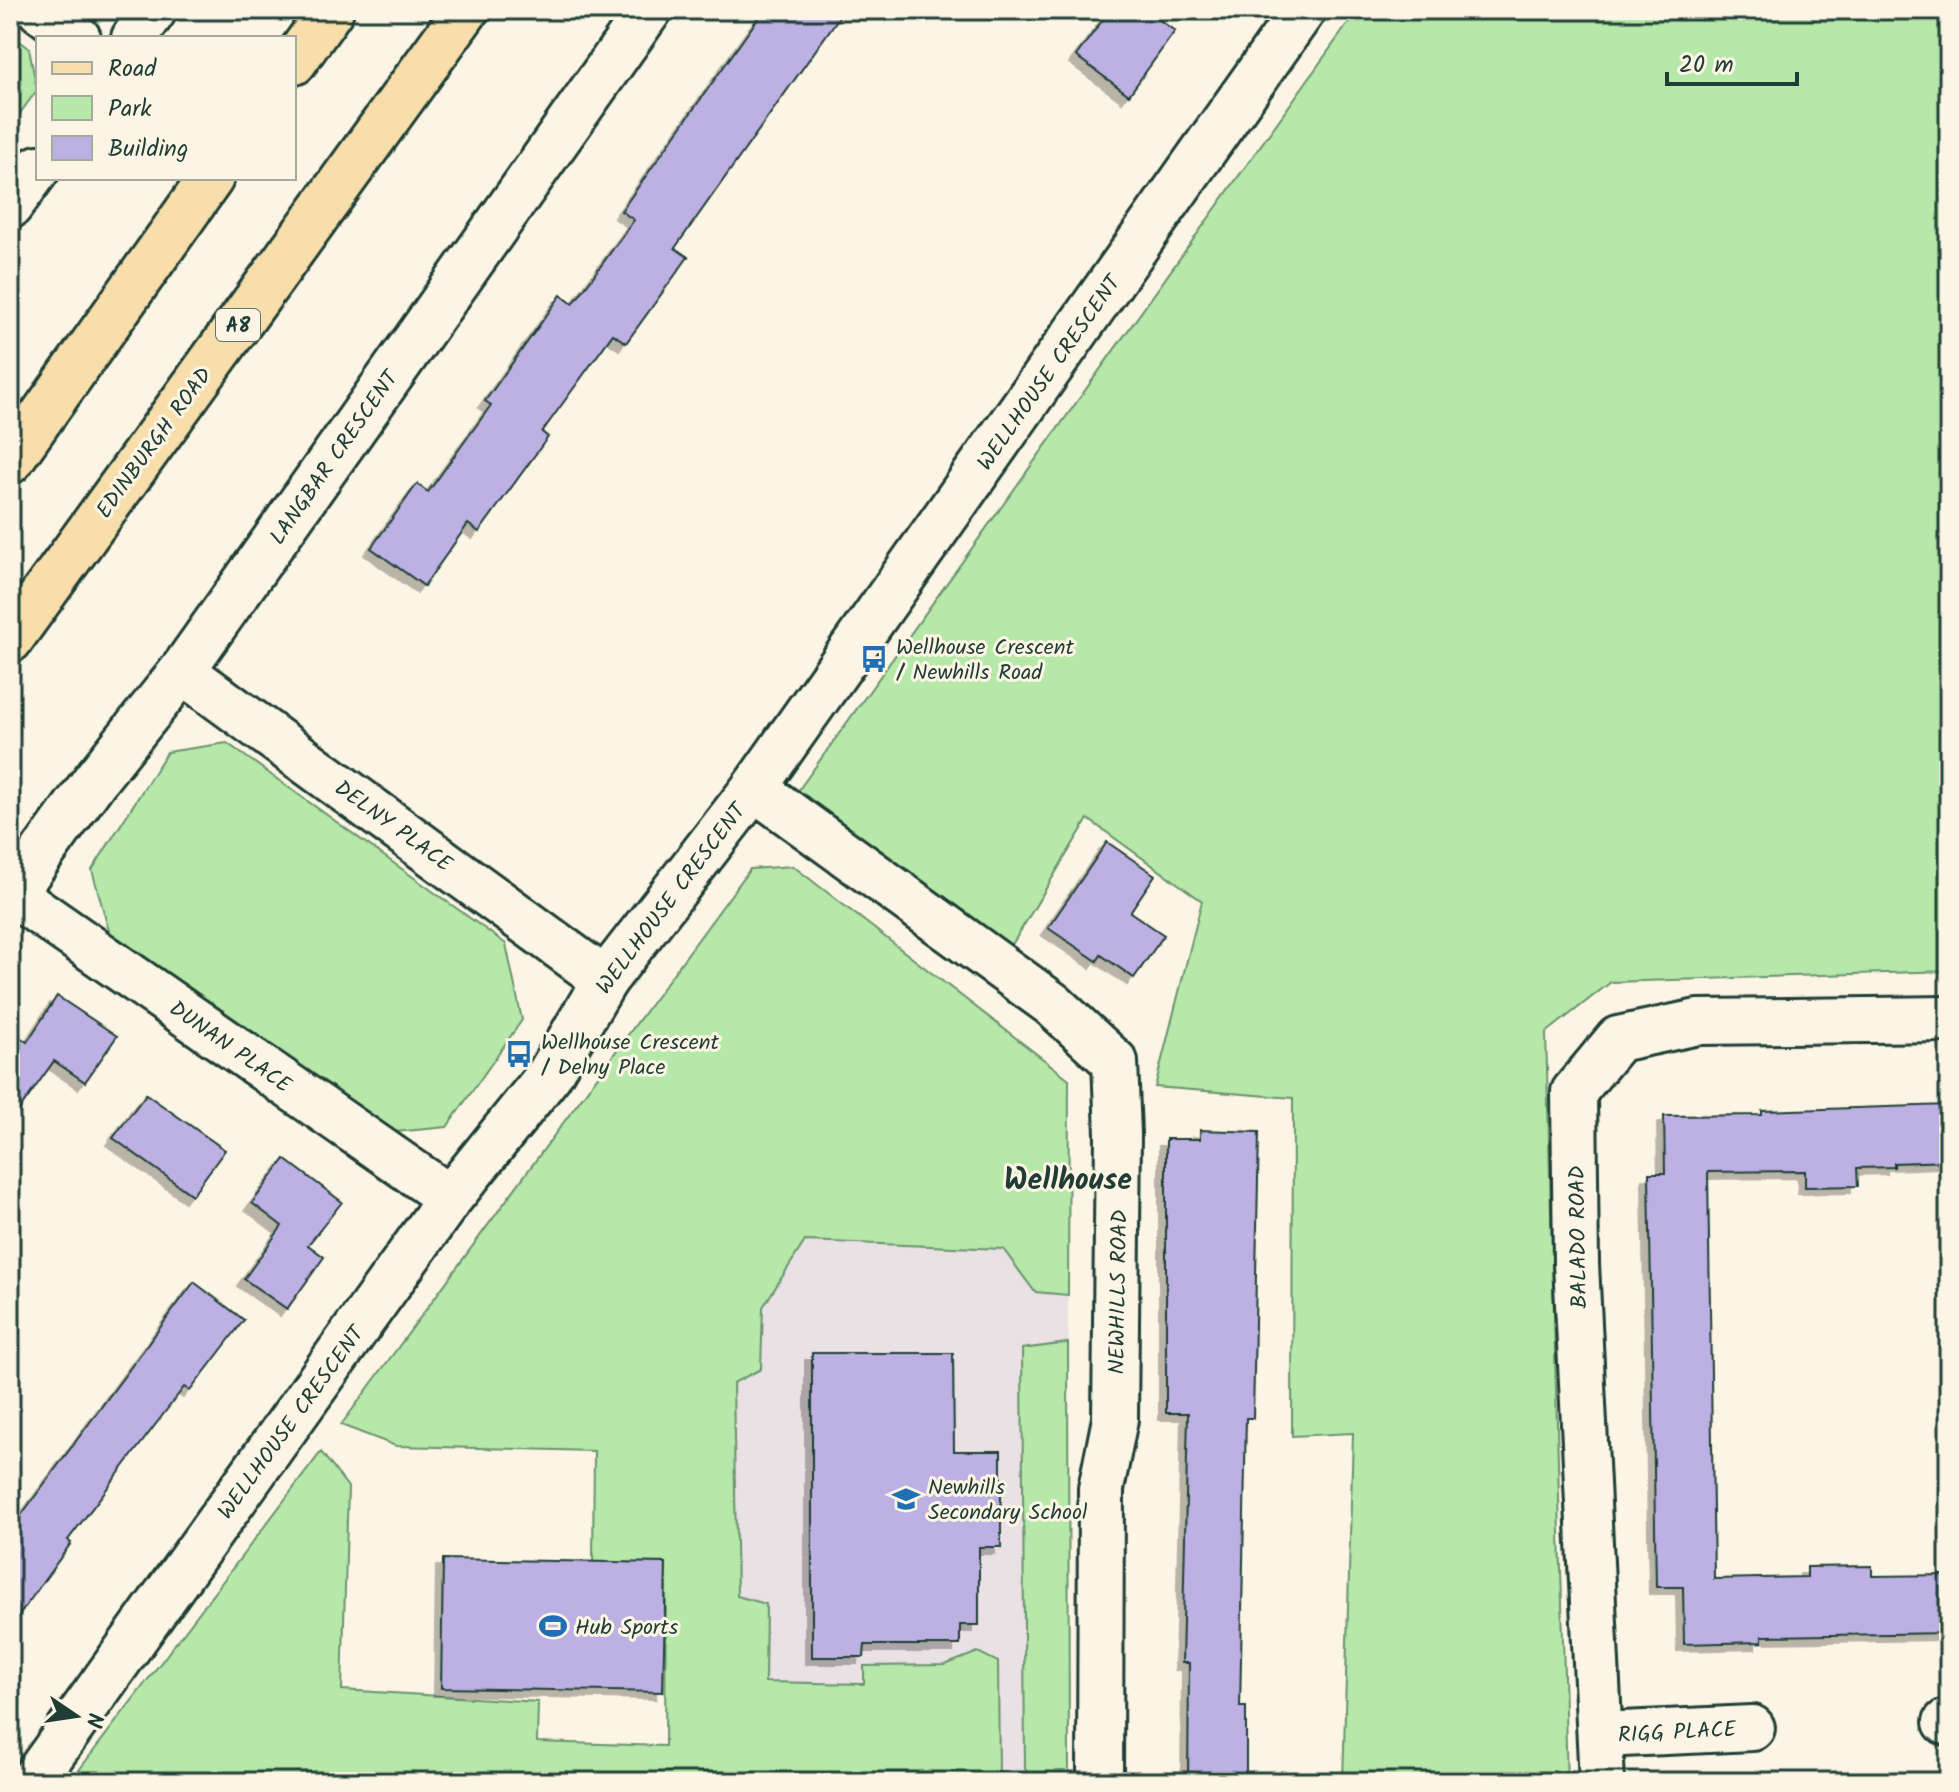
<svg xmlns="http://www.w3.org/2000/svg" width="1959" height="1792" viewBox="0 0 1959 1792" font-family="Kalam,sans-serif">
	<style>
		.built { fill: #e9e1e4 }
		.green { fill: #b6e8a9; stroke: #6a926e; stroke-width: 2 }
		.building { fill: #bdb1e3; stroke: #1f3d34; stroke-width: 2; filter: url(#shadow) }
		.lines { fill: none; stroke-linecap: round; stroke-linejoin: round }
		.minor-casing { stroke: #1f3d34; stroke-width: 50 }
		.major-casing { stroke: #1f3d34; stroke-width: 50 }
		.minor { stroke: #fcf5e5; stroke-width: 44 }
		.major { stroke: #f8deab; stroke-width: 44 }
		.labels { text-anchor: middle; stroke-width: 6; stroke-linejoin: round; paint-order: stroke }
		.shield { fill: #fcf5e5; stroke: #617469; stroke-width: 2 }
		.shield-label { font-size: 20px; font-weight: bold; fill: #1f3d34 }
		.street-label { font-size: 22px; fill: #1f3d34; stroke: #fcf5e5 }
		.poi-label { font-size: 22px; fill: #1f3d34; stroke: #fcf5e5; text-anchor: start }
		.district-label { font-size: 30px; font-weight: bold; fill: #1f3d34; stroke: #fcf5e5 }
	</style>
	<defs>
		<filter id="shadow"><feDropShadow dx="-7" dy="7" stdDeviation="0" flood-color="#0004"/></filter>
	</defs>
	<rect width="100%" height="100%" fill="#fcf5e5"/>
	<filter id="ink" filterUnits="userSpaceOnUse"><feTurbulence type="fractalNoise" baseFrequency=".0125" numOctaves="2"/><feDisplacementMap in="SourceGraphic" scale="16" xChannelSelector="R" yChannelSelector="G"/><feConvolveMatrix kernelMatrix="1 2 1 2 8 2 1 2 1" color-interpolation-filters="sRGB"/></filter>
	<g filter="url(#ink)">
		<path class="built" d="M 816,1194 L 1068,1202 L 1069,1782 L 848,1782 L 709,1715 L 720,1340 Z"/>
		<g class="green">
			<path d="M 1368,10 L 1949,10 L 1949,971 L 1611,982 L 1546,1033 L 1567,1782 L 1343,1782 L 1353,1433 L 1292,1436 L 1293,1098 L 1155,1087 L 1202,901 L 1088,819 L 1010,948 L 795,795 L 1352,18 Z"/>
			<path d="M 10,34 L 29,48 L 37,90 L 10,127 Z"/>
			<path d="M 227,743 L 506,944 L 522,1020 L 447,1127 L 385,1133 L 112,942 L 92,870 L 167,752 Z"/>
			<path d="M 793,866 L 1069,1079 L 1068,1295 L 1035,1292 L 1003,1249 L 805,1241 L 763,1307 L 761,1369 L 733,1383 L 737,1596 L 766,1604 L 765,1682 L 864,1684 L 864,1666 L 945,1665 L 978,1652 L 998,1662 L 999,1777 L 1003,1782 L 70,1782 L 321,1452 L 348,1487 L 342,1690 L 538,1702 L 537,1742 L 665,1746 L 666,1564 L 593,1562 L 594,1451 L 396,1446 L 341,1425 L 750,869 Z"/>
			<path d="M 1068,1343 L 1069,1782 L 1035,1782 L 1025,1769 L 1022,1349 Z"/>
		</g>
		<g class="building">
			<path d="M 764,10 L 844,10 L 675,248 L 688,257 L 626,343 L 613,334 L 542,432 L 548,437 L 479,532 L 468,524 L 424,586 L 371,548 L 417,484 L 428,492 L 491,405 L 485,401 L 561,295 L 573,304 L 634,220 L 621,211 Z"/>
			<path d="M 1110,10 L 1145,10 L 1175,31 L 1129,95 L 1076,56 Z"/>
			<path d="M 1107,842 L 1155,875 L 1130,912 L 1164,935 L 1134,978 L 1101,955 L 1097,961 L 1048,928 Z"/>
			<path d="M 57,996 L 117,1036 L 85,1082 L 54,1061 L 10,1123 L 10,1030 L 27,1042 Z"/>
			<path d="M 146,1094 L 225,1150 L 192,1195 L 113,1138 Z"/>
			<path d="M 1949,1105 L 1949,1161 L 1894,1163 L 1894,1167 L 1857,1168 L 1858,1186 L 1805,1187 L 1805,1171 L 1708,1172 L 1714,1579 L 1807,1577 L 1807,1567 L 1872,1566 L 1872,1576 L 1949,1575 L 1949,1633 L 1762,1636 L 1762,1642 L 1684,1644 L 1683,1587 L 1656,1587 L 1649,1173 L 1665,1173 L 1664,1116 L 1762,1115 L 1762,1111 Z"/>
			<path d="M 1200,1130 L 1259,1132 L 1253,1418 L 1246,1418 L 1240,1707 L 1246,1707 L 1246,1782 L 1188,1782 L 1189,1663 L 1182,1663 L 1188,1413 L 1166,1413 L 1166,1139 L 1200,1139 Z"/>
			<path d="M 285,1159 L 342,1202 L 308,1245 L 324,1257 L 287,1309 L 244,1279 L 282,1226 L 252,1203 Z"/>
			<path d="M 194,1282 L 244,1320 L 190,1391 L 184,1387 L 68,1540 L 71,1543 L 10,1628 L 10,1530 Z"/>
			<path d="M 812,1353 L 953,1353 L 954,1451 L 1001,1451 L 1001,1547 L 979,1547 L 979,1625 L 960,1625 L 960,1645 L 865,1645 L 864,1657 L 812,1657 Z"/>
			<path d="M 443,1559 L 666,1563 L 663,1692 L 441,1688 Z"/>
		</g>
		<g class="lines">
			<g class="minor-casing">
				<g id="minor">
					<path d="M 40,10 L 78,38"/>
					<path d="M 134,38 L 154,10"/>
					<path d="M 10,206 L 38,168"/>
					<path d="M 182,671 L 605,980"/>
					<path d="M 754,788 L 1052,1004 L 1115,1062 L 1118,1134 L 1115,1419 L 1101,1489 L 1100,1782"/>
					<path d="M 13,894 L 450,1198"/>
					<path d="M 10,898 L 95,780 L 182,671 L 649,10"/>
					<path d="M 1946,1722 L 1949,1722"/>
					<path d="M 1601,1735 L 1752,1728"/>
					<path d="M 32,1782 L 450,1198 L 549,1075 L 605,980 L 754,788 L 1303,10"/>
					<path d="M 1602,1782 L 1576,1264 L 1574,1092 L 1618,1039 L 1698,1022 L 1949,1019"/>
				</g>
			</g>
			<g class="major-casing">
				<g id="major">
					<path d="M 294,62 L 331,10"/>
					<path d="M 10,461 L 211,178"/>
					<path d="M 10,640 L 466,10"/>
				</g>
			</g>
			<use href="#minor" class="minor"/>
			<use href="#major" class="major"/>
		</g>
	</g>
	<defs>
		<g id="bus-bare" transform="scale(2.16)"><path d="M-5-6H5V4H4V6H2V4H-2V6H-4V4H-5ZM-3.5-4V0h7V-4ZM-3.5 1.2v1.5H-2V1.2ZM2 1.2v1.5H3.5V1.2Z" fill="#1f6fb2" stroke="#fcf5e5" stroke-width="2.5" paint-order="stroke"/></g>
		<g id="school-bare" transform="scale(2.16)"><path d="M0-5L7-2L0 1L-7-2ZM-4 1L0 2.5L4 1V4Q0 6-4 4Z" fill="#1f6fb2" stroke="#fcf5e5" stroke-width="2.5" paint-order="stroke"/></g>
		<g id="stadium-bare" transform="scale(2.16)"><path d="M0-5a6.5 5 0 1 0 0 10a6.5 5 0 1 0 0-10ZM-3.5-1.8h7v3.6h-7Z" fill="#1f6fb2" stroke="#fcf5e5" stroke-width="2.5" paint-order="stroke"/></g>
	</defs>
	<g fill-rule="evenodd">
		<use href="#bus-bare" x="874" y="659"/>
		<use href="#bus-bare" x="519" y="1054"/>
		<use href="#school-bare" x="906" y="1499"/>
		<use href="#stadium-bare" x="553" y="1626"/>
	</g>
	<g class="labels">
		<rect class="shield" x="216" y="309" width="44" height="32" rx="6"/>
		<g class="shield-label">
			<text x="238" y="332">A8</text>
		</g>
		<g class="street-label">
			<text transform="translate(1048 372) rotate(-55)" y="8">WELLHOUSE CRESCENT</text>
			<text transform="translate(153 442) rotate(-54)" y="8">EDINBURGH ROAD</text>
			<text transform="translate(333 457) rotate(-55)" y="8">LANGBAR CRESCENT</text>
			<text transform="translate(394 825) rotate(36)" y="8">DELNY PLACE</text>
			<text transform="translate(670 898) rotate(-53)" y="8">WELLHOUSE CRESCENT</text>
			<text transform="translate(231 1046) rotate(35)" y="8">DUNAN PLACE</text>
			<text transform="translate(1577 1237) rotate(-91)" y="8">BALADO ROAD</text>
			<text transform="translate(1117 1292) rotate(-89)" y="8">NEWHILLS ROAD</text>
			<text transform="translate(290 1422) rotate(-54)" y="8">WELLHOUSE CRESCENT</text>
			<text transform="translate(1677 1731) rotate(-3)" y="8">RIGG PLACE</text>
		</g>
		<g class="poi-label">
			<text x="896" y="654">Wellhouse Crescent<tspan x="896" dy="25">/ Newhills Road</tspan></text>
			<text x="541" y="1049">Wellhouse Crescent<tspan x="541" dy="25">/ Delny Place</tspan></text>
			<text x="928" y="1494">Newhills<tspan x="928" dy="25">Secondary School</tspan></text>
			<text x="575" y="1634">Hub Sports</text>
		</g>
		<g class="district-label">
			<text x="1068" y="1189">Wellhouse</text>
		</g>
	</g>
	<rect width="1959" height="1792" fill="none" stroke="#fcf5e5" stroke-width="40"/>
	<rect x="20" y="20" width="1919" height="1752" fill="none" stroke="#1f3d34" stroke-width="3" filter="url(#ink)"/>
	<rect x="36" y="36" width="260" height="144" fill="#fcf5e5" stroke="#a4ab9e" stroke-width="2"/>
	<rect x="52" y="62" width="40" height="12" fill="#f8deab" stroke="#a4ab9e" stroke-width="2"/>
	<text x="108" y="76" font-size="24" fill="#1f3d34">Road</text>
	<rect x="52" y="96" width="40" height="24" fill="#b6e8a9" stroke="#a4ab9e" stroke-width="2"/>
	<text x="108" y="116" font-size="24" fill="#1f3d34">Park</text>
	<rect x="52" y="136" width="40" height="24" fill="#bdb1e3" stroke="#a4ab9e" stroke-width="2"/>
	<text x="108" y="156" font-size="24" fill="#1f3d34">Building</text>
	<g transform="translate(76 1716) rotate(103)" stroke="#fcf5e5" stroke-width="6" paint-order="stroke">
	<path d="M0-6L14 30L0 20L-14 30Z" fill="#1f3d34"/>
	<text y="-12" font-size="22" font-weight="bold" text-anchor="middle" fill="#1f3d34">N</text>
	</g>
	<path d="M1667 72v12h130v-12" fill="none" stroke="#1f3d34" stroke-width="4"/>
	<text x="1679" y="72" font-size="24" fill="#1f3d34" stroke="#fcf5e5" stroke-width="6" paint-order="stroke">20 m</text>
</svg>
